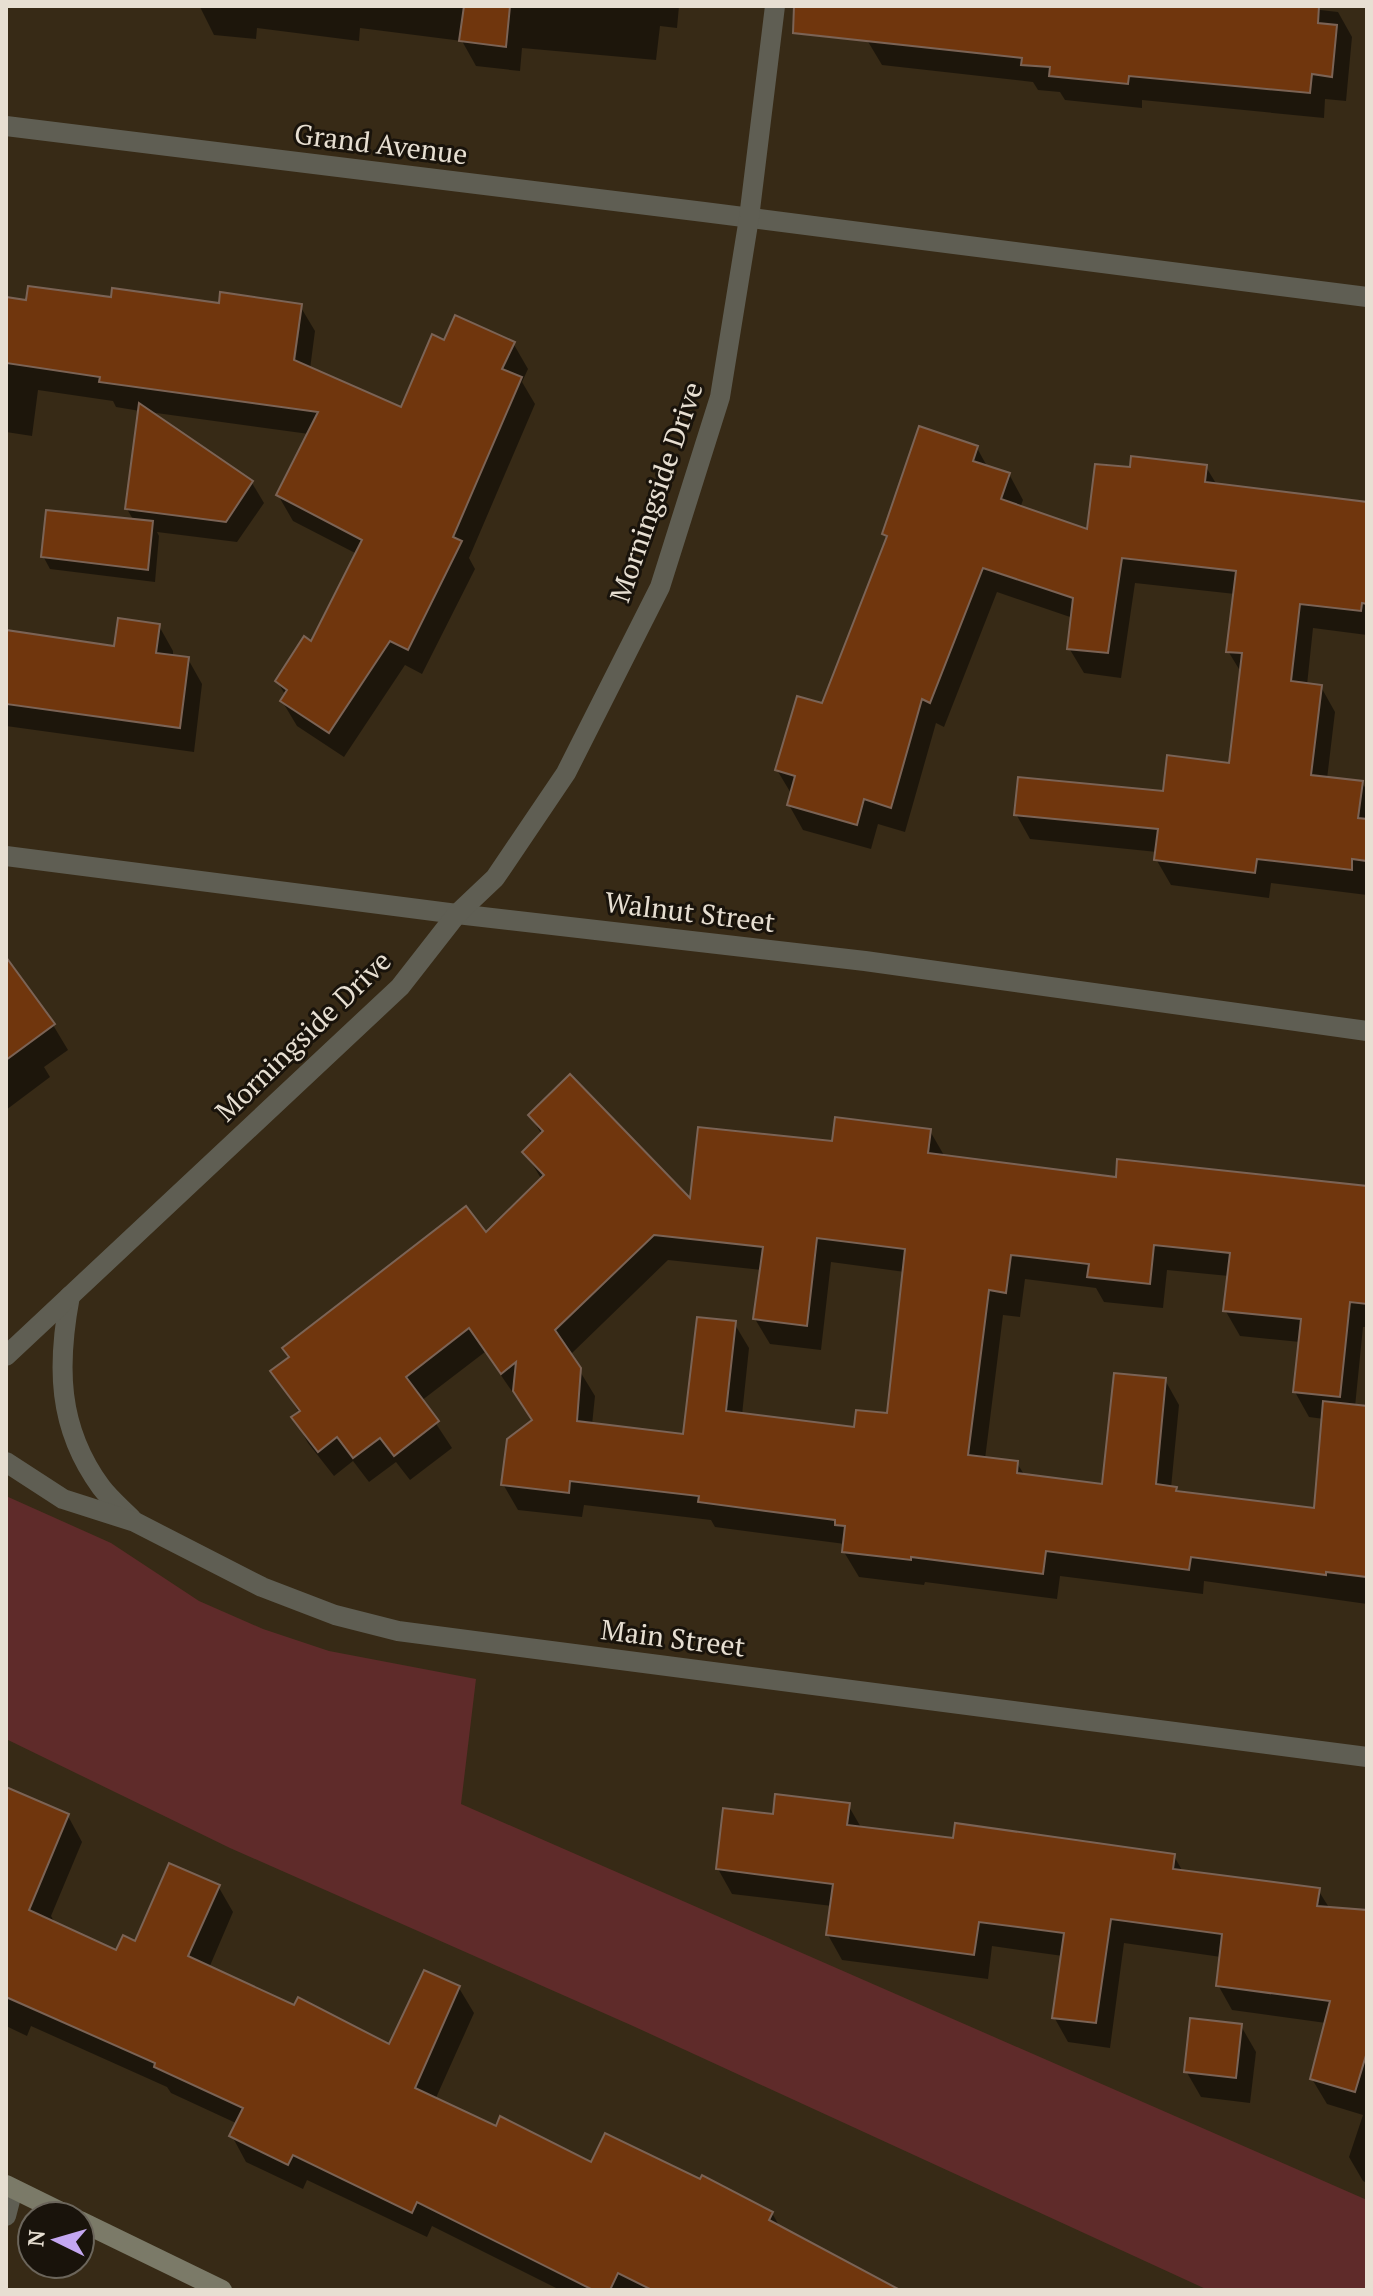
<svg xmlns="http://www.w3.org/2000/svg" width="1373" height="2296" viewBox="0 0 1373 2296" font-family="'PT Serif',serif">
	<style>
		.green { fill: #5f2b2a }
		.shadow { fill: #0007; fill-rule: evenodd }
		.building { fill: #70360d; stroke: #7b6355; stroke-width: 2; fill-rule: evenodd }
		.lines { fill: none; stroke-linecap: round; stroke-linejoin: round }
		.street { stroke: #5f5e53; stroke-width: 20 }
		.secondary { stroke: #7b7a68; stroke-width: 20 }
		.labels { text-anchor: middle; stroke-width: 6; stroke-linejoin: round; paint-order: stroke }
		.street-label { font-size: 28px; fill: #e7dfd2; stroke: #19130b }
	</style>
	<rect width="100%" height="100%" fill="#372a16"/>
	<path class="green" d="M 6,1496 L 111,1543 L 199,1601 L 263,1629 L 329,1651 L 476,1679 L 461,1804 L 1367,2200 L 1367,2290 L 1208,2290 L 633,2026 L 230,1848 L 6,1739 Z"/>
	<g class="shadow">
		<path d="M 196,6 L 679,6 L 677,28 L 660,26 L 656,60 L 522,48 L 520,71 L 476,66 L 462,41 L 360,28 L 359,41 L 257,28 L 256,39 L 214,35 L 200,7 Z"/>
		<path d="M 871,6 L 1285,6 L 1338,12 L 1352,37 L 1346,101 L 1325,99 L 1324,118 L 1142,100 L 1142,108 L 1065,100 L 1060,92 L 1038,90 L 1033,82 L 882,65 L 867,40 Z"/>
		<path d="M 6,299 L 28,302 L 112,299 L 220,305 L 300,306 L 315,331 L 310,369 L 402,409 L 446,343 L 513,343 L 528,369 L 522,382 L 535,404 L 469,558 L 475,569 L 422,674 L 405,665 L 344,757 L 297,726 L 282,701 L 286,696 L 277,681 L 312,644 L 357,554 L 293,521 L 278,495 L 309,434 L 149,412 L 252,483 L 264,503 L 237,542 L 157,532 L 159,536 L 155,582 L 50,569 L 43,556 L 134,521 L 127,509 L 140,411 L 116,407 L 113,401 L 38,390 L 32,436 L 6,432 ZM 296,326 L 300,326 L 294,370 L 290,370 Z"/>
		<path d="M 977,448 L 988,468 L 1009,474 L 1023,500 L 1020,508 L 1089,531 L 1132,470 L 1206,467 L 1217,485 L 1367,504 L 1367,635 L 1313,628 L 1307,685 L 1321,687 L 1335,712 L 1327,779 L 1361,783 L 1367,789 L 1367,895 L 1271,883 L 1269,898 L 1171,885 L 1156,859 L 1157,852 L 1030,839 L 1016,814 L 1164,793 L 1231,765 L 1242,674 L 1228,651 L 1235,594 L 1135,583 L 1121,678 L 1084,673 L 1069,648 L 1073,618 L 997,592 L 944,727 L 936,723 L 905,832 L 878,824 L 871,849 L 803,830 L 789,805 L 792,795 L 777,770 L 823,705 L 888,540 L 884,534 Z"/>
		<path d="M 159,626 L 173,651 L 173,657 L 188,659 L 202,684 L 194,752 L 6,726 L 6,632 L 116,648 Z"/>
		<path d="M 6,983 L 53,1025 L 68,1050 L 44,1067 L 50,1077 L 6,1110 Z"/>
		<path d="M 530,1115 L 692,1202 L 834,1143 L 930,1131 L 945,1157 L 1367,1212 L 1367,1327 L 1363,1327 L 1355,1407 L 1367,1409 L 1367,1604 L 1204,1581 L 1203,1594 L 1060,1576 L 1057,1599 L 925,1582 L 924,1585 L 859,1577 L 844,1552 L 845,1544 L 715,1527 L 711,1520 L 584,1505 L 582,1517 L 518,1510 L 503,1484 L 533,1422 L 485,1352 L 421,1401 L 452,1448 L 410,1480 L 396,1462 L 369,1482 L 353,1461 L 334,1476 L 308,1443 L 294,1418 L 300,1414 L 273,1372 L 486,1235 L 542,1180 L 525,1152 L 542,1135 ZM 668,1260 L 762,1270 L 755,1319 L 770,1344 L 821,1350 L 831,1262 L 905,1272 L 889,1415 L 856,1429 L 742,1415 L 749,1348 L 734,1323 L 685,1436 L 592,1425 L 595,1396 L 570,1355 ZM 1167,1270 L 1229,1276 L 1225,1310 L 1240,1336 L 1300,1342 L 1295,1392 L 1309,1417 L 1324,1419 L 1316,1510 L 1178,1493 L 1176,1488 L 1171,1488 L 1179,1405 L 1165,1380 L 1104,1486 L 1025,1476 L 1017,1463 L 985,1459 L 1003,1315 L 1020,1317 L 1025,1279 L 1096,1288 L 1104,1302 L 1163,1308 Z"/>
		<path d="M 6,1789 L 68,1816 L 82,1842 L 51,1916 L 56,1925 L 117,1952 L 136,1943 L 218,1886 L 233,1912 L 209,1968 L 295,2008 L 390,2047 L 459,1988 L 474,2013 L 435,2100 L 497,2129 L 592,2164 L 772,2213 L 781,2229 L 883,2290 L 560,2290 L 432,2226 L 427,2237 L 307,2180 L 303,2189 L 246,2162 L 232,2136 L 238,2124 L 171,2093 L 167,2087 L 31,2026 L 27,2036 L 6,2026 Z"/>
		<path d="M 848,1805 L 862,1829 L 954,1840 L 1174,1856 L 1183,1872 L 1318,1890 L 1330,1909 L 1367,1914 L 1367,2183 L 1363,2181 L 1349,2157 L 1363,2115 L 1327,2104 L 1312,2079 L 1326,2023 L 1232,2010 L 1218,1985 L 1221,1957 L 1124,1943 L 1110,2048 L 1068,2042 L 1054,2017 L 1063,1956 L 992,1946 L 988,1979 L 842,1960 L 828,1935 L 832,1906 L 732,1894 L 718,1869 L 774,1816 Z"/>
		<path d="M 1241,2026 L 1256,2052 L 1250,2103 L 1201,2097 L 1186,2071 Z"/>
	</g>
	<g class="building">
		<path d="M 464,6 L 510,6 L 506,47 L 459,41 Z"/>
		<path d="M 794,6 L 1319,6 L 1318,23 L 1337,25 L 1332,77 L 1312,74 L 1310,93 L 1129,76 L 1128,84 L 1049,76 L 1050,67 L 1021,65 L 1022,58 L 793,33 Z"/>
		<path d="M 28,286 L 111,297 L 112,288 L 219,303 L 220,292 L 302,304 L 294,360 L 401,407 L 432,334 L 444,340 L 455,315 L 515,342 L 502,369 L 522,377 L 453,537 L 462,541 L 408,650 L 390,641 L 329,733 L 280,701 L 287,690 L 275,681 L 304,636 L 311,641 L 362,540 L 276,495 L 318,412 L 99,382 L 100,377 L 6,363 L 6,297 L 26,300 Z"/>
		<path d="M 139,403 L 253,481 L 226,522 L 125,509 Z"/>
		<path d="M 919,426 L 978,446 L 973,461 L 1010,473 L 1001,499 L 1087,529 L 1095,464 L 1130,467 L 1131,456 L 1207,465 L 1205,482 L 1367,502 L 1367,604 L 1362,603 L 1361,611 L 1300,604 L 1291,681 L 1322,685 L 1311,775 L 1363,781 L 1358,818 L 1367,819 L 1367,861 L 1352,859 L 1352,870 L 1257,859 L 1255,873 L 1154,860 L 1158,829 L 1014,815 L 1018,777 L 1163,791 L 1167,755 L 1229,763 L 1242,653 L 1226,652 L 1236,571 L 1122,558 L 1108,653 L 1067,649 L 1073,598 L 983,568 L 930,703 L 922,699 L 891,808 L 864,799 L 857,825 L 787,805 L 795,776 L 775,770 L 797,696 L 822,703 L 887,536 L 882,534 Z"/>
		<path d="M 46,510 L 153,521 L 148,570 L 41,557 Z"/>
		<path d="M 118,618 L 160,624 L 156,653 L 189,657 L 180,728 L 6,704 L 6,630 L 114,646 Z"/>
		<path d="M 6,957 L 55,1024 L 6,1060 Z"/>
		<path d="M 570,1074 L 690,1198 L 698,1127 L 832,1141 L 835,1117 L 931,1129 L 928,1153 L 1116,1177 L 1117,1159 L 1367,1186 L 1367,1304 L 1350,1302 L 1340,1397 L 1293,1392 L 1301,1319 L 1223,1311 L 1230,1253 L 1154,1245 L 1150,1284 L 1087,1277 L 1089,1264 L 1011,1255 L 1006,1293 L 989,1290 L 968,1455 L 1018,1461 L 1017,1473 L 1102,1484 L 1114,1373 L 1166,1378 L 1156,1484 L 1177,1487 L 1176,1491 L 1314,1508 L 1323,1401 L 1367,1406 L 1367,1577 L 1326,1572 L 1326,1575 L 1191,1557 L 1189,1570 L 1046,1551 L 1043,1574 L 911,1557 L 911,1560 L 842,1552 L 845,1526 L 835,1525 L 835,1520 L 698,1502 L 699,1496 L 570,1481 L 569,1493 L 501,1485 L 507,1439 L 532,1420 L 513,1391 L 516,1362 L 501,1374 L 469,1328 L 406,1377 L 439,1421 L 394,1456 L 380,1438 L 353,1458 L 337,1437 L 318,1452 L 291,1417 L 300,1411 L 270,1371 L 289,1357 L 282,1348 L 466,1206 L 486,1232 L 544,1175 L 522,1152 L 543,1131 L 528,1115 ZM 654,1235 L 763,1247 L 753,1319 L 807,1326 L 817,1238 L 905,1249 L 887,1413 L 856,1410 L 854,1427 L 726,1411 L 736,1321 L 697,1317 L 683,1434 L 577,1421 L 581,1368 L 555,1330 Z"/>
		<path d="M 6,1787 L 69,1814 L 29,1910 L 116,1950 L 123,1935 L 135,1941 L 169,1863 L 220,1885 L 188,1956 L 294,2005 L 298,1997 L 389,2044 L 424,1970 L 460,1986 L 415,2088 L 496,2126 L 500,2116 L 591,2162 L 605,2133 L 700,2179 L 702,2175 L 773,2212 L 769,2220 L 900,2290 L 652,2290 L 618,2273 L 610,2290 L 593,2290 L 417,2202 L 412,2213 L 293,2155 L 288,2165 L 229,2136 L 243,2108 L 154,2067 L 155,2063 L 6,1997 Z"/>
		<path d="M 775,1794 L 850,1803 L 847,1825 L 953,1838 L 955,1823 L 1175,1854 L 1173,1869 L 1320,1888 L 1317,1906 L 1367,1910 L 1367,2052 L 1355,2092 L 1310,2079 L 1330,2001 L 1216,1986 L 1222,1934 L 1111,1919 L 1096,2023 L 1052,2018 L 1064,1933 L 979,1922 L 974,1955 L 826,1935 L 833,1884 L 716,1869 L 723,1808 L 773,1814 Z"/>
		<path d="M 1190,2018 L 1242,2024 L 1236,2078 L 1184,2072 Z"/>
	</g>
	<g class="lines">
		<g class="street">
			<path d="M 6,126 L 704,212 L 1367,297"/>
			<path d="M 6,856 L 457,914 L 865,961 L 1367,1031"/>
			<path d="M 70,1296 C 57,1365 57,1427 101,1487 C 110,1499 122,1509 132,1519"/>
			<path d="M 6,1356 L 400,987 L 457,914 L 495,878 L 566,773 L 660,587 L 720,397 L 749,218 L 775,6"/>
			<path d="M 6,1462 L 63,1499 L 135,1522 L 262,1587 L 335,1615 L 398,1631 L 1367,1757"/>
			<path d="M 6,2216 L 13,2189"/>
		</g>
		<g class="secondary">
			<path d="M 6,2185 L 69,2216"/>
			<path d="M 80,2221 L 222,2290"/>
		</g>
	</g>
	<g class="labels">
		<g class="street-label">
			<text transform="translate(381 144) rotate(7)" y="10">Grand Avenue</text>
			<text transform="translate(656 492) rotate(-71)" y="10">Morningside Drive</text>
			<text transform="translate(690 912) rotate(7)" y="10">Walnut Street</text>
			<text transform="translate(303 1036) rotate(-44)" y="10">Morningside Drive</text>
			<text transform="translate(673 1638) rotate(7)" y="10">Main Street</text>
		</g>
	</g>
	<rect width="1373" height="2296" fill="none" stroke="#e7dfd2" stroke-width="16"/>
	<g transform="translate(56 2240) rotate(275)"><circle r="38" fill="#19130b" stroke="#6b655b" stroke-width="2"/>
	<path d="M0-6L14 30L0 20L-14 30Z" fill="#c4a7f1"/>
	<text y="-12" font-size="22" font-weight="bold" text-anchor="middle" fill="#e7dfd2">N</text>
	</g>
</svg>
